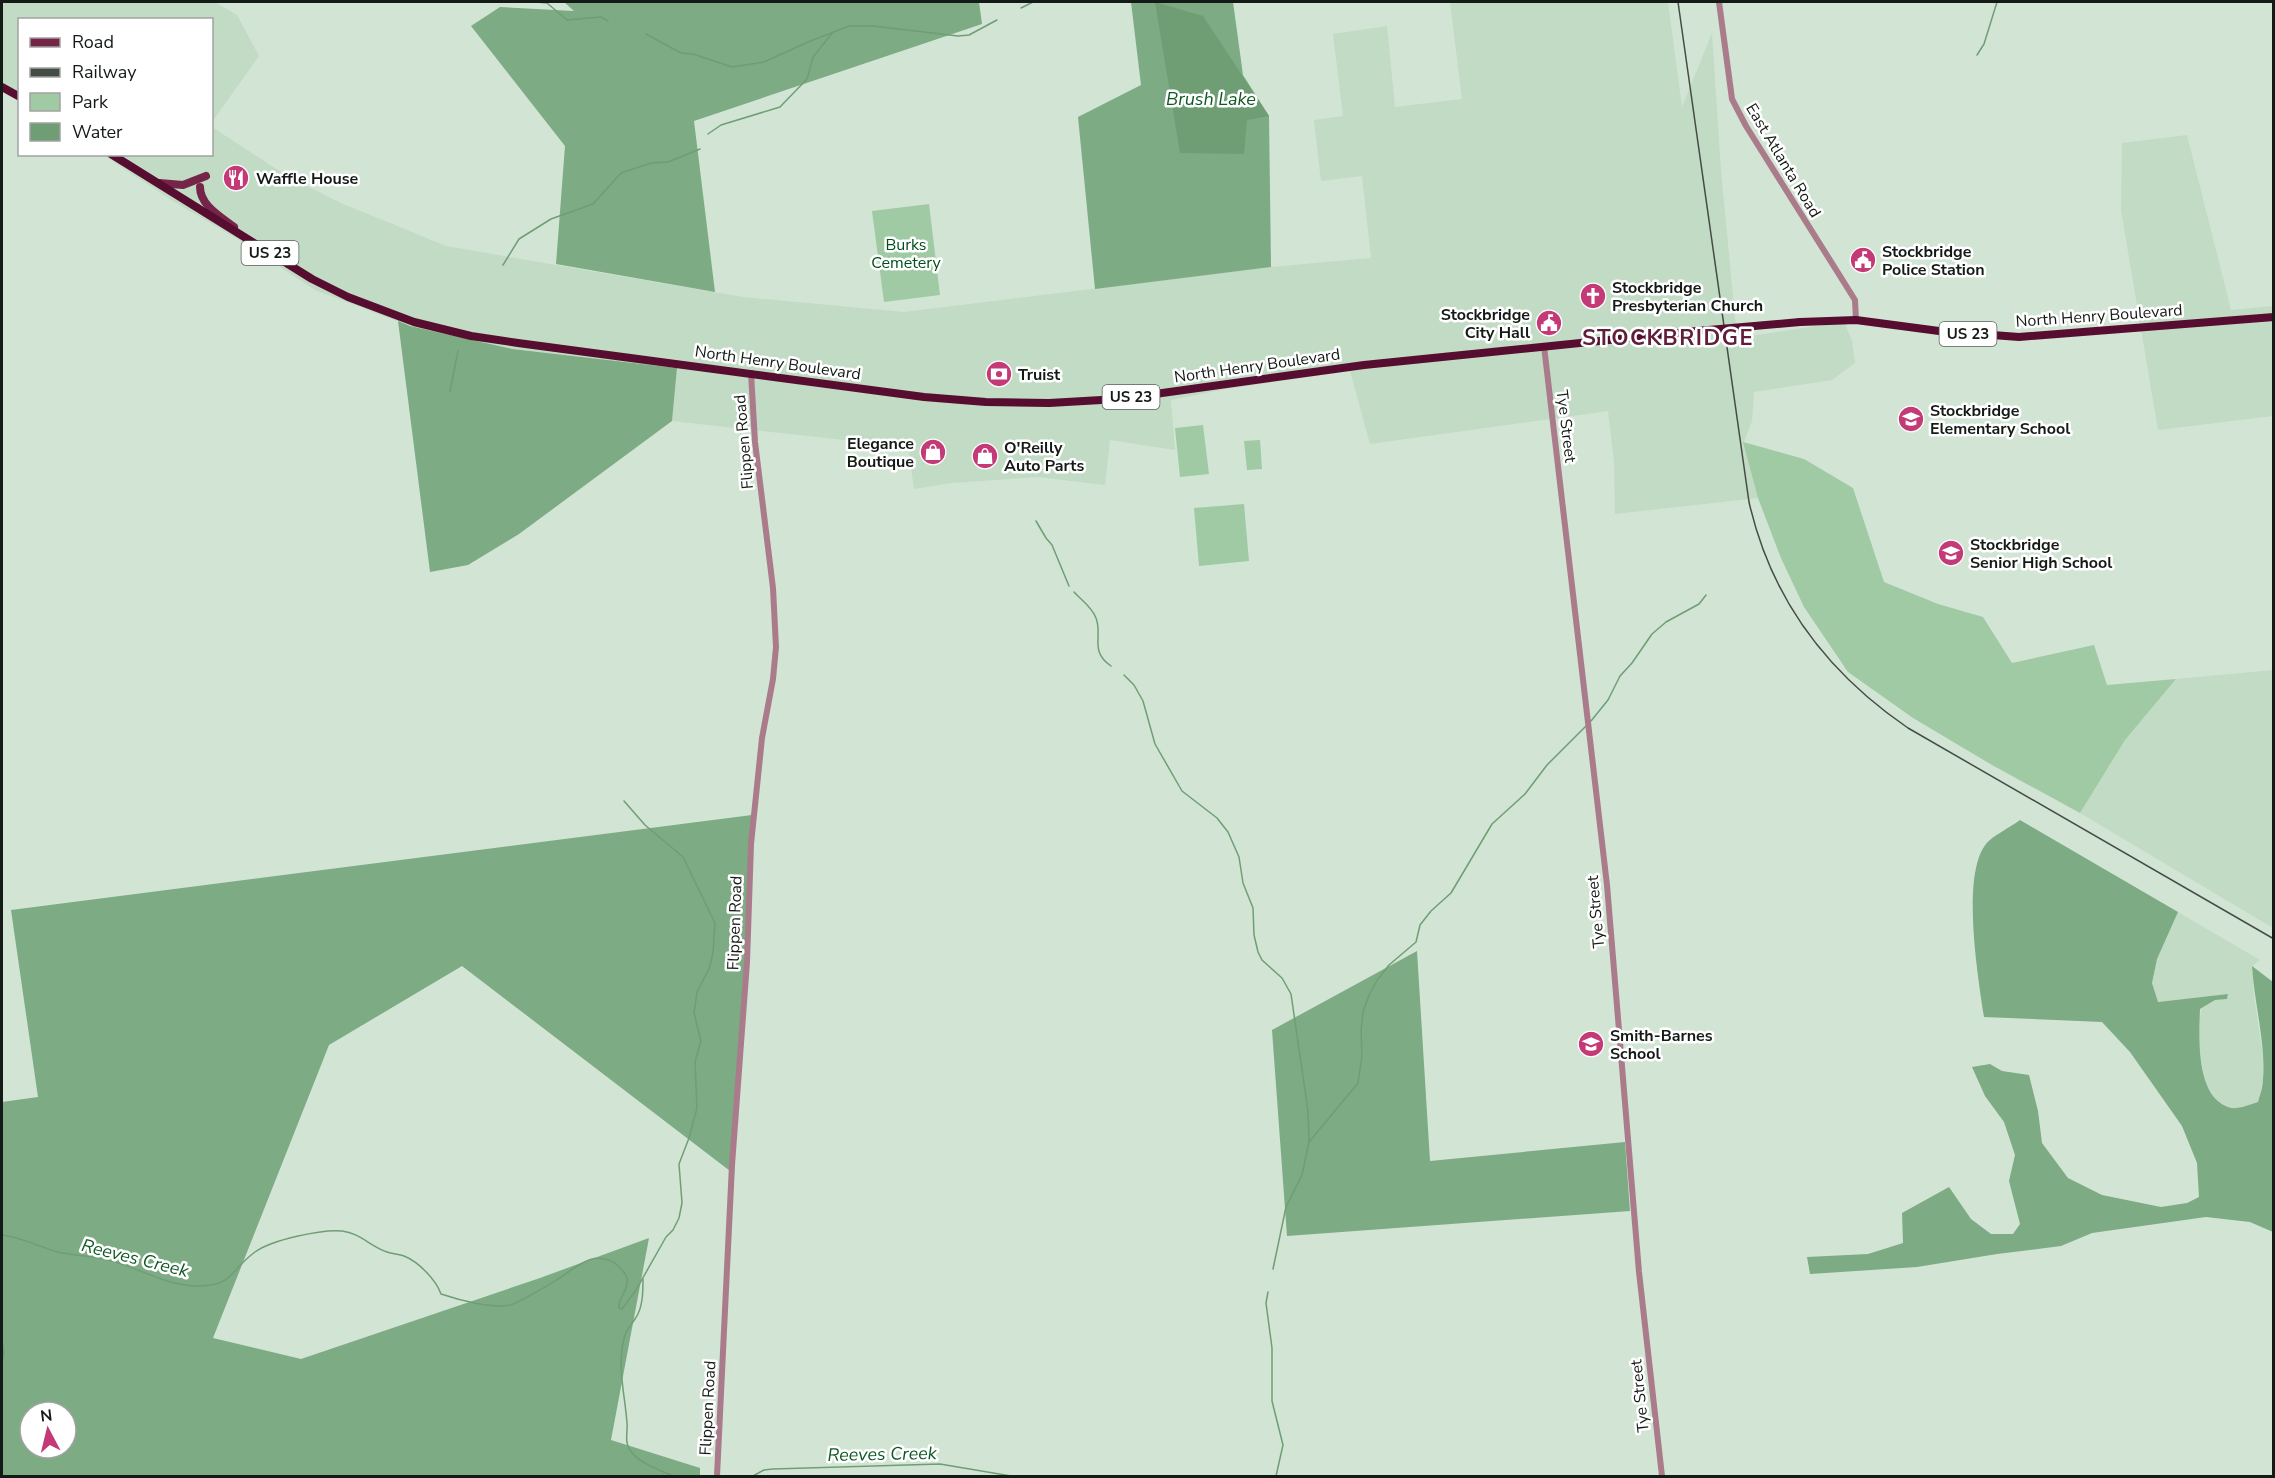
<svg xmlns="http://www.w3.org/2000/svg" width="2275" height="1478" viewBox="0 0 2275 1478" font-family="'Nunito Sans',sans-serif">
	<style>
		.built { fill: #c2dbc5 }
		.green { fill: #9fcaa4 }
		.forest { fill: #7dab83; fill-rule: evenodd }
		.water { fill: #6f9e75 }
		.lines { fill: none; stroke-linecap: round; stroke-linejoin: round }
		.stream { stroke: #6f9e75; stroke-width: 1.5 }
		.minor { stroke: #aa7b8b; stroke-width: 6 }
		.major { stroke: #752547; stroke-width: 8 }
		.highway { stroke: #570d30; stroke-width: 8 }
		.rail { stroke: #444d45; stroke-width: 1.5 }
		.highway-bridge { stroke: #570d30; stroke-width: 8 }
		.labels { text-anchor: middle; stroke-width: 5; stroke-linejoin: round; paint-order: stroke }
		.shield { fill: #fff; stroke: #5a5f5b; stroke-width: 1.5 }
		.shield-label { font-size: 15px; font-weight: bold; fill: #141a15 }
		.street-label { font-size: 16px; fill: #141a15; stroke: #fff }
		.poi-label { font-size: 16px; font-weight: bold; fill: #141a15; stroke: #fff; text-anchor: start }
		.park-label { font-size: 16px; fill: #004e1a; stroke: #fff }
		.water-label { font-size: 18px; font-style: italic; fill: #0f5824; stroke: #fff }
		.district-label { font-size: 22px; font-weight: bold; letter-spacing: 1.5px; fill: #601e3a; stroke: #fff }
	</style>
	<rect width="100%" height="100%" fill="#d2e4d4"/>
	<g class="built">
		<path d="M 2,2 L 215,2 L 237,15 L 259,56 L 212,122 L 212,20 L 20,20 L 19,101 L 2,87 Z"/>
		<path d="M 1450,2 L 1668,2 L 1682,107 L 1712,33 L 1721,171 L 1737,338 L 1844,322 L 1852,340 L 1855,363 L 1832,380 L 1754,392 L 1752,421 L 1744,442 L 1758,498 L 1615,514 L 1614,462 L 1608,411 L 1370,444 L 1350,371 L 1226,389 L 1171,400 L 1175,450 L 1110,440 L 1105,485 L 1038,477 L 952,483 L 914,489 L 908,447 L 672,421 L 677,368 L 512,349 L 410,326 L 315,290 L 244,243 L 173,201 L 103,155 L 212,154 L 212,127 L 287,176 L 341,203 L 446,246 L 743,297 L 904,312 L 1271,267 L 1371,258 L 1362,176 L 1321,181 L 1314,120 L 1343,116 L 1333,34 L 1387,26 L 1395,107 L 1462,99 Z"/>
		<path d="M 2187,135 L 2231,310 L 2273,306 L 2273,416 L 2158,430 L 2121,210 L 2122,143 Z"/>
		<path d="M 2273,670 L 2273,928 L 2080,813 L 2125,740 L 2176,679 Z"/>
		<path d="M 2178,912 L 2260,960 L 2252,966 L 2254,996 L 2263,1056 L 2263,1081 L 2258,1103 L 2233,1109 L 2218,1103 L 2204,1080 L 2198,1040 L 2201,1009 L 2215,1000 L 2227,999 L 2228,994 L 2157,1002 L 2152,983 L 2157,959 Z"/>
	</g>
	<g class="green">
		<path d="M 929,204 L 940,295 L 884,302 L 872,211 Z"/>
		<path d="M 1203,425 L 1209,474 L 1180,477 L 1175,428 Z"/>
		<path d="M 1260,440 L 1262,469 L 1247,470 L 1244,441 Z"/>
		<path d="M 1743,442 L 1804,459 L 1853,488 L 1884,582 L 1938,604 L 1983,617 L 2012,663 L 2094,645 L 2107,685 L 2176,679 L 2125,740 L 2080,813 L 1992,765 L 1913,718 L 1848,672 L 1804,607 L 1781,558 L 1758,498 Z"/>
		<path d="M 1244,504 L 1249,561 L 1199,566 L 1194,508 Z"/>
	</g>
	<g class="forest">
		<path d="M 564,2 L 979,2 L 982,24 L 694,121 L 715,292 L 556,264 L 565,146 L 471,26 L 500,7 L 574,11 Z"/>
		<path d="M 1131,2 L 1233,2 L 1243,75 L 1269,116 L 1271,267 L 1095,289 L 1078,117 L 1141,85 Z"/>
		<path d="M 398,321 L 410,326 L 512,349 L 677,368 L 672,421 L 519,534 L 468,565 L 430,572 Z"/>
		<path d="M 752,815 L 734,1174 L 462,966 L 329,1045 L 213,1338 L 301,1359 L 540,1278 L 649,1238 L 611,1440 L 700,1468 L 700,1476 L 2,1476 L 2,1102 L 38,1097 L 11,910 ZM 30,1412 L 66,1412 L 66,1448 L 30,1448 Z"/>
		<path d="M 2020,820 L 2178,912 L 2157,959 L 2152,983 L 2158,1002 L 2228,994 L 2227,999 L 2215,1000 L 2200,1009 C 2199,1037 2195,1099 2231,1108 C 2238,1109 2250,1105 2258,1102 C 2260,1095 2263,1087 2263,1079 C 2266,1045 2254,1001 2252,966 L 2273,982 L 2273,1232 L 2250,1222 L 2206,1217 L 2092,1233 L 2061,1246 L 1997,1254 L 1917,1267 L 1810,1274 L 1807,1257 L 1868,1254 L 1903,1243 L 1902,1213 L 1949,1187 L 1971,1219 L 1991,1234 L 2013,1234 L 2020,1224 L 2009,1181 L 2015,1155 L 2004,1122 L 1985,1096 L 1972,1067 L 1990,1064 L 2002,1071 L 2029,1075 L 2038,1111 L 2042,1143 L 2068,1178 L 2102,1195 L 2161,1207 L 2187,1203 L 2199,1197 L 2197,1163 L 2182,1126 L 2130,1052 L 2102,1022 L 1984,1017 C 1978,978 1961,875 1986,844 C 1992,836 2011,827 2020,820 Z"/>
		<path d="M 1417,951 L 1430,1161 L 1625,1142 L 1630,1211 L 1287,1236 L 1272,1030 Z"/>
	</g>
	<path class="water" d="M 1155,2 L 1203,16 L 1269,116 L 1247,120 L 1244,154 L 1180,153 Z"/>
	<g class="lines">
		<g class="stream">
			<path d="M 536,2 L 547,3 L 567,20 L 601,17 L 608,21"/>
			<path d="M 1021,8 L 1033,2"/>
			<path d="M 646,34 L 681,53 L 693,54 L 732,67 L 764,62 L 808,42 L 849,26 L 873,26 L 958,36 L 969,35 L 997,20"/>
			<path d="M 1977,55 L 1984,44 L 1997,2"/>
			<path d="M 708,134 L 721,125 L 780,107 L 807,79 L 813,57 L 833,32"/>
			<path d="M 503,265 L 519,239 L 551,219 L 593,204 L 621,173 L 651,163 L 668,162 L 700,149"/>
			<path d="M 450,391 L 458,351"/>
			<path d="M 1036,521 L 1046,538 L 1052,545 L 1069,586"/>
			<path d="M 1074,592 C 1081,600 1092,607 1096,618 C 1103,636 1089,651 1111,666"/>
			<path d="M 1124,675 L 1134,685 L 1143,701 L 1155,744 L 1182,791 L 1217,818 L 1228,832 L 1239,857 L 1243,883 L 1253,908 L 1254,935 L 1258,952 L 1262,960 L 1282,978 L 1291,994 L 1308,1111 L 1309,1142 L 1302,1175 L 1286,1207 L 1273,1269"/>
			<path d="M 1591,721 L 1608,700 L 1620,676 L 1632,663 L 1652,634 L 1666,622 L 1699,604 L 1706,595"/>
			<path d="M 1309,1142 L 1358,1083 L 1362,1056 L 1361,1030 L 1363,1012 L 1369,995 L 1378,979 L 1389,965 L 1416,942 L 1420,925 L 1431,911 L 1451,893 L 1492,824 L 1525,794 L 1547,765 L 1586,726"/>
			<path d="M 2,1235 C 21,1237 39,1247 58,1252 C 76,1256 95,1256 112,1261 C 140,1269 164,1284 194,1286 C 234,1287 229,1271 255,1252 C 271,1240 322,1229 342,1231 C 360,1233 371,1247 387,1252 C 393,1254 399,1254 404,1256 C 419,1262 436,1280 441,1294 C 459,1300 492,1309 510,1305 C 520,1302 549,1285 558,1279 C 577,1267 593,1249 616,1264 C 621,1268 625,1272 627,1278 C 629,1291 618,1297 619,1308 L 622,1309 L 636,1290 L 666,1237 L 673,1230 L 679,1218 L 682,1203 L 679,1164 L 689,1138 L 697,1108 L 695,1062 L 701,1041 L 694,1013 L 697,992 L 709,969 L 713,953 L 715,923 L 683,857 L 645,825 L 624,801"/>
			<path d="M 643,1279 C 643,1292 643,1308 635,1319 C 631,1325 627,1329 625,1335 C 616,1364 625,1394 627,1423 C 628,1431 624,1442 630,1450 C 638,1463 660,1470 673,1476"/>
			<path d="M 1268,1292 L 1266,1303 L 1272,1348 L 1272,1401 L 1283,1445 L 1276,1476"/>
			<path d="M 2,1340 L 4,1353 L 2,1363"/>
			<path d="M 753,1476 L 764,1470 L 773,1469 L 940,1464 L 1011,1476"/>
		</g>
		<g class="minor">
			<path d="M 1719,2 L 1732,99 L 1746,126 L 1855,300 L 1856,320"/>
			<path d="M 1544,346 L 1607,885 L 1639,1272 L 1662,1476"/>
			<path d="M 717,1476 L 732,1165 L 747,962 L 751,844 L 762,738 L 773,679 L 776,647 L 773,588 L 755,442 L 751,373"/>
		</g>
		<g class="major">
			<path d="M 159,183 L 183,185 L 206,176"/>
			<path d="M 200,187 C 200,205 220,216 234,227"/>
		</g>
		<g class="highway">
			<path d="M 2,87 L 20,97"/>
			<path d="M 111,154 L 312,279 L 348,297 L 414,322 L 471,336 L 518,343 L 924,397 L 986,402 L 1049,403 L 1119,399 L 1364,365 L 1697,331"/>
			<path d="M 1800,322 L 1856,320 L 1939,331 L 2019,337 L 2274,317"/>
		</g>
		<path class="rail" d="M 1678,2 L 1749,502 C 1771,599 1826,672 1908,728 L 2274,939"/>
		<path class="highway-bridge" d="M 1697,331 L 1800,322"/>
	</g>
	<defs>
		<g id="restaurant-disc" transform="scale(1.35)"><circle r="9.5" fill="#c33a77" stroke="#fff"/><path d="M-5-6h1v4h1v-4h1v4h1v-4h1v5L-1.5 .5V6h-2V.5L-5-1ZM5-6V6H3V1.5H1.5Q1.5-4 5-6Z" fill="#fff"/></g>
		<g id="civic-disc" transform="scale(1.35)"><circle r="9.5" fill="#c33a77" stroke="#fff"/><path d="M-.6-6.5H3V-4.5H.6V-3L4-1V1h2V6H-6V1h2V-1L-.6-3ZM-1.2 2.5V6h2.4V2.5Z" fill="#fff"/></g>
		<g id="church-disc" transform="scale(1.35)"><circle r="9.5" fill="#c33a77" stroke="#fff"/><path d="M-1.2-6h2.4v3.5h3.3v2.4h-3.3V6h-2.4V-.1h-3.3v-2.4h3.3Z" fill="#fff"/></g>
		<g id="bank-disc" transform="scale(1.35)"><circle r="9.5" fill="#c33a77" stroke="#fff"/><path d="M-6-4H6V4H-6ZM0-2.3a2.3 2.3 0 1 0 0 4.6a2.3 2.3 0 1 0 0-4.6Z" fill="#fff"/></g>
		<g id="school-disc" transform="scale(1.35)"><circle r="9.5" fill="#c33a77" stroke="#fff"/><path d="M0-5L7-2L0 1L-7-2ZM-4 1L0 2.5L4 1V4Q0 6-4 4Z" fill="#fff"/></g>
		<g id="shop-disc" transform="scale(1.35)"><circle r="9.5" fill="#c33a77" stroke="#fff"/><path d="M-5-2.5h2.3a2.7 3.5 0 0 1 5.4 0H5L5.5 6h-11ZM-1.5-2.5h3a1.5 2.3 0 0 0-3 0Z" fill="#fff"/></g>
	</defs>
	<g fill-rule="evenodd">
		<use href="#restaurant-disc" x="236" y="178"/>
		<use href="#civic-disc" x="1863" y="260"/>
		<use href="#church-disc" x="1593" y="296"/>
		<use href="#civic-disc" x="1549" y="323"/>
		<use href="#bank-disc" x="999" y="374"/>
		<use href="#school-disc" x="1911" y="419"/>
		<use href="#shop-disc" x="933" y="452"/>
		<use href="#shop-disc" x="985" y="456"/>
		<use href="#school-disc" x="1951" y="553"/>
		<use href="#school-disc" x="1591" y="1044"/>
	</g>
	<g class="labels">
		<g class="shield">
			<rect x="241.5" y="241" width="57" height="24" rx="4.5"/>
			<rect x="1939.5" y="322" width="57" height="24" rx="4.5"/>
			<rect x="1102.5" y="385" width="57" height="24" rx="4.5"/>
		</g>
		<g class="shield-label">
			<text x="270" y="258">US 23</text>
			<text x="1968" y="339">US 23</text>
			<text x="1131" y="402">US 23</text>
		</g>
		<g class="street-label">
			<text transform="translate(1784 160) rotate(59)" y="6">East Atlanta Road</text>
			<text transform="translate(2099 315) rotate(-4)" y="6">North Henry Boulevard</text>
			<text transform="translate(778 362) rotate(8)" y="6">North Henry Boulevard</text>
			<text transform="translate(1257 365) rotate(-8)" y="6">North Henry Boulevard</text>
			<text transform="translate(1567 426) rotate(83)" y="6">Tye Street</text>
			<text transform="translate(743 442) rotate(-95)" y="6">Flippen Road</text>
			<text transform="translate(1595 912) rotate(-95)" y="6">Tye Street</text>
			<text transform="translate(734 923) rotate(-88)" y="6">Flippen Road</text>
			<text transform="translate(1639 1396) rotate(-96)" y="6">Tye Street</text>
			<text transform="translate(707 1408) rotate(-87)" y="6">Flippen Road</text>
		</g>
		<g class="poi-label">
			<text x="256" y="184">Waffle House</text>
			<text x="1882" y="257">Stockbridge<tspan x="1882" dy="18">Police Station</tspan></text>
			<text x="1612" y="293">Stockbridge<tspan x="1612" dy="18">Presbyterian Church</tspan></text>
			<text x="1530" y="320" text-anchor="end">Stockbridge<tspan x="1530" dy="18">City Hall</tspan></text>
			<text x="1018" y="380">Truist</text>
			<text x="1930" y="416">Stockbridge<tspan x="1930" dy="18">Elementary School</tspan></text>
			<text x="914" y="449" text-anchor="end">Elegance<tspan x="914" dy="18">Boutique</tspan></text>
			<text x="1004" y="453">O'Reilly<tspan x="1004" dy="18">Auto Parts</tspan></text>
			<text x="1970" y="550">Stockbridge<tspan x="1970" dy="18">Senior High School</tspan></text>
			<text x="1610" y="1041">Smith-Barnes<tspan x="1610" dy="18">School</tspan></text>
		</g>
		<g class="park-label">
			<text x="906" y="250">Burks<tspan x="906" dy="18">Cemetery</tspan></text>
		</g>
		<g class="water-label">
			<text x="1211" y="105">Brush Lake</text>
			<text transform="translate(135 1258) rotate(14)" y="6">Reeves Creek</text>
			<text transform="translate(882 1454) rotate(-1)" y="6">Reeves Creek</text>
		</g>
		<g class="district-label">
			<text x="1668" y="345">STOCKBRIDGE</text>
		</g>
	</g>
	<rect width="2275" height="1478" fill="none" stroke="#141a15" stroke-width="6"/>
	<rect x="18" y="18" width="195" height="138" fill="#ffffff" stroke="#a1a3a1" stroke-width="1.5"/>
	<rect x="30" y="38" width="30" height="9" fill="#752547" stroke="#a1a3a1" stroke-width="1.5"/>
	<text x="72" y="48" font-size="18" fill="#141a15">Road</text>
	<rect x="30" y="68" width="30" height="9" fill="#444d45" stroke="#a1a3a1" stroke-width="1.5"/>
	<text x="72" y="78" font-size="18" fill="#141a15">Railway</text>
	<rect x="30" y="93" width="30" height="18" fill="#9fcaa4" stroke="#a1a3a1" stroke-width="1.5"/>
	<text x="72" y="108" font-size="18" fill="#141a15">Park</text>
	<rect x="30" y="123" width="30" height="18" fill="#6f9e75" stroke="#a1a3a1" stroke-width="1.5"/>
	<text x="72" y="138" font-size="18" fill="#141a15">Water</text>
	<g transform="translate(48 1430) rotate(353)"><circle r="28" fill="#ffffff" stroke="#a1a3a1" stroke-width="1.5"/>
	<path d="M0-4.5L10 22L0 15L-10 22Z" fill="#c33a77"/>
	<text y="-9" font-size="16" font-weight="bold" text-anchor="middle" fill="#141a15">N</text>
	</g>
</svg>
